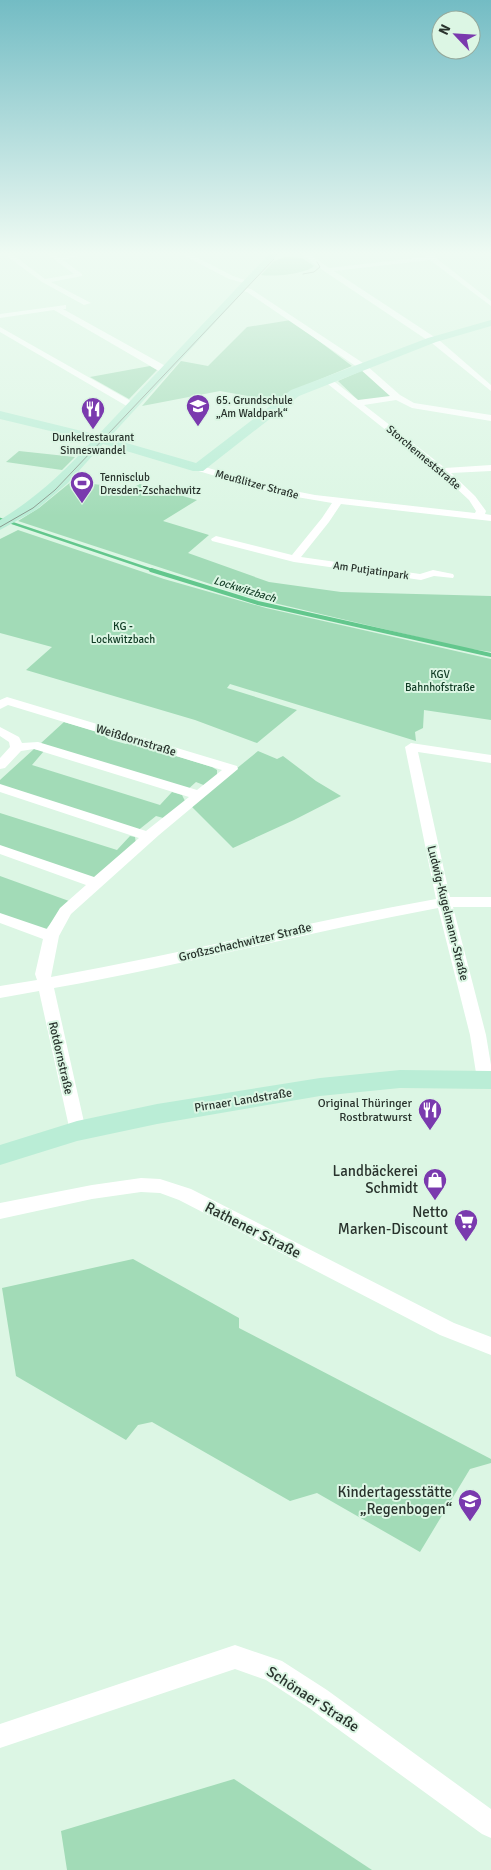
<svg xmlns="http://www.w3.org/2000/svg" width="491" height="1870" viewBox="0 0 491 1870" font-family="Signika,sans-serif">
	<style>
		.green { fill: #a2dbb7 }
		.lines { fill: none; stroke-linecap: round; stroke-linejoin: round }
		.stream-far1 { stroke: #63c78d; stroke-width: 2.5 }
		.stream { stroke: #63c78d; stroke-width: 4 }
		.street { fill: #fff; fill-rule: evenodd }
		.secondary { fill: #baedd6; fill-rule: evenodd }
		.tram { stroke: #899b8f; stroke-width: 1 }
		.labels { text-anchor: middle; stroke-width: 4; stroke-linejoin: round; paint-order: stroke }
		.far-poi-label { font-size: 11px; fill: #29332d; stroke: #dcf6e4; text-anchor: start }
		.far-street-label { font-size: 11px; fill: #29332d; stroke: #dcf6e4 }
		.far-water-label { font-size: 11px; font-style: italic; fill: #133d26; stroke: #dcf6e4 }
		.far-park-label { font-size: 11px; fill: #103b24; stroke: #dcf6e4 }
		.street-label { font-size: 12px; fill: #29332d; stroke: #dcf6e4 }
		.poi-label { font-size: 12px; fill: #29332d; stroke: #dcf6e4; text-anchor: end }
		.near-poi-label { font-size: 15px; fill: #29332d; stroke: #dcf6e4; text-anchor: end }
		.near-street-label { font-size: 15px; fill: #29332d; stroke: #dcf6e4 }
	</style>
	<rect width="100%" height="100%" fill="#dcf6e4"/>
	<g class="green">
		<path d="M 285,257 L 302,258 L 314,266 C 306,274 273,277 261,275 L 274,261 Z"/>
		<path d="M 291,320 L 352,366 L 285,394 L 275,401 L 220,391 L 142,406 L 181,361 L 208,366 L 247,327 Z"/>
		<path d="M 150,366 L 157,370 L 129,399 L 90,377 Z"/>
		<path d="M 363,370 L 393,397 L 360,402 L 338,381 Z"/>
		<path d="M 19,451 L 75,457 L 62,470 L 6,462 Z"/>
		<path d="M 72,481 L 130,489 L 140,484 L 197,500 L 163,521 L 209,535 L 188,553 L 269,582 L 341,592 L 491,596 L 491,652 L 464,648 L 253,598 L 18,521 L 39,508 Z"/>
		<path d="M 18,530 L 164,579 L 266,608 L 491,659 L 491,720 L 424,710 L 423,728 L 415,732 L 416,741 L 230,684 L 227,688 L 297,710 L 257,743 L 195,720 L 26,670 L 52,647 L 0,633 L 0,539 Z"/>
		<path d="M 64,722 L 105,734 L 108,739 L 126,744 L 131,742 L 212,767 L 217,770 L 217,776 L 206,786 L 196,782 L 186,791 L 40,744 Z"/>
		<path d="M 34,749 L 44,751 L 32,765 L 160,805 L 172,792 L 182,795 L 185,801 L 167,819 L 156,816 L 136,832 L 0,787 L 0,780 Z"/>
		<path d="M 258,751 L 277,759 L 283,756 L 316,781 L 341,796 L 294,820 L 233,848 L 191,806 Z"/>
		<path d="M 0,813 L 117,850 L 130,836 L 135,837 L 136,844 L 94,881 L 0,848 Z"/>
		<path d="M 0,876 L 69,901 L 43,933 L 0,917 Z"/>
		<path d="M 133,1259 L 239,1318 L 239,1328 L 491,1459 L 491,1463 L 470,1469 L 420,1552 L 317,1493 L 290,1501 L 152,1422 L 138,1425 L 126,1440 L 16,1376 L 2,1288 Z"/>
		<path d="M 234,1779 L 372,1870 L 67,1870 L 61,1831 Z"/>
	</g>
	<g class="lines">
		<path class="stream-far1" d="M 0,519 L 155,571"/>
		<path class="stream" d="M 151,570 L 258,603 L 491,655"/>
		<g class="street">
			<path d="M 4,254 L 12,254 L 45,279 L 74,274 L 47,254 L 55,254 L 58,257 L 87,254 L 63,260 L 82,274 L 82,276 L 51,282 L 91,303 L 84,305 L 42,282 Z"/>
			<path d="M 181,254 L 190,254 L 233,276 L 251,282 L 248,284 L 229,279 Z"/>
			<path d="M 262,254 L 273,254 L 275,256 L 272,258 Z"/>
			<path d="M 301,254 L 309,254 L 329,268 L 425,257 L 423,254 L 431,254 L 491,301 L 491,306 L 430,260 L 334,271 L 439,340 L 491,385 L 491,391 L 433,344 L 324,271 Z"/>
			<path d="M 242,287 L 251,289 L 366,365 L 400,395 L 414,403 L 491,415 L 491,421 L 412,408 L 396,400 L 364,405 L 445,468 L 491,465 L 491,471 L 451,473 L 475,496 L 486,511 L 485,514 L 491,515 L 491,521 L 341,504 L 329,522 L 301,557 L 420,574 L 433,570 L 453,574 L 454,576 L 453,578 L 434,576 L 421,580 L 294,562 L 212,541 L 211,539 L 216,536 L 292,555 L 322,518 L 332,503 L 273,493 L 195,470 L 195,466 L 198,465 L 274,487 L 315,495 L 475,513 L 476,511 L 469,500 L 440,473 L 324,381 L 331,379 L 358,400 L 390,396 L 360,369 L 247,292 L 240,290 L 240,288 Z"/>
			<path d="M 66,305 L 66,309 L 63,309 L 171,369 L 167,371 L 159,371 L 54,310 L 0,318 L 0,314 Z"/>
			<path d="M 0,327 L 136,404 L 137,406 L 130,408 L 0,332 Z"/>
			<path d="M 7,697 L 237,766 L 238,769 L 159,835 L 71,914 L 59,936 L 51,977 C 180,954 307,922 436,899 L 405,747 L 411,743 L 491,755 L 491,763 L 418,752 L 450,897 L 491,897 L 491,907 L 453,907 L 486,1035 L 491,1065 L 491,1084 L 485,1085 L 479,1084 L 477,1079 L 470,1035 L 438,908 C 309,932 183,965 54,988 L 86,1131 L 83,1136 L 77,1138 L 71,1136 L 39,991 L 0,998 L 0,986 L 37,980 L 35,974 L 43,939 L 0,923 L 0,913 L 47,929 L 60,908 L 86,885 L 0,854 L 0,845 L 94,877 L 139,838 L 0,792 L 0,784 L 146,831 L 189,797 L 34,749 L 21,751 L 5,768 L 0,769 L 0,758 L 10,747 L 9,742 L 0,736 L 0,727 L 19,737 L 22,743 L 38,742 L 197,790 L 222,770 L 8,705 L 0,709 L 0,700 Z"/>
			<path d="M 141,1178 L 160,1179 L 191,1189 L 454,1323 L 491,1337 L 491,1355 L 440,1335 L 179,1200 L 160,1193 L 141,1192 L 92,1199 L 0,1219 L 0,1203 L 92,1185 Z"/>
			<path d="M 235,1645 L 282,1661 L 327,1690 L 491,1809 L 491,1838 L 482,1834 L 309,1708 L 266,1680 L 235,1669 L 0,1748 L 0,1724 Z"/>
		</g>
		<g class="secondary">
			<path d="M 269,254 L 278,254 L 109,438 L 196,463 L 291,390 L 428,338 L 491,320 L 491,326 L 436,342 L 299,396 L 203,471 L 193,471 L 103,444 L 68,483 L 36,510 L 0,530 L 0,520 C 36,498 64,472 92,441 L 0,419 L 0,411 L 98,435 Z"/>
			<path d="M 400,1070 L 491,1071 L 491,1089 L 400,1088 L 320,1096 L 157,1124 L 77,1141 L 0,1165 L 0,1145 L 77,1121 L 157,1104 L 320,1078 Z"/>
		</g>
		<g class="tram">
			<path d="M 303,274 L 314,272 L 320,267 L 317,262"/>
			<path d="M 0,527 L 33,508 L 55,490 L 274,259"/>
		</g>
	</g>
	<linearGradient id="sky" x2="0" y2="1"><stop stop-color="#73bcc4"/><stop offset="0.49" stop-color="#effbf3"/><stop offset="1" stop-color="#effbf3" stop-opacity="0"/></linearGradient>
	<rect width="491" height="516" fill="url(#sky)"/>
	<defs>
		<g id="school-pin" transform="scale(1.25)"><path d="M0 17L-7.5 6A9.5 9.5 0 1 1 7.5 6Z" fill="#7a3aae" stroke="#dcf6e4"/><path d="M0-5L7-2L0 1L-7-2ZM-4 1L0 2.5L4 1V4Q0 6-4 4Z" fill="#fff"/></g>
		<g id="restaurant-pin" transform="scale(1.25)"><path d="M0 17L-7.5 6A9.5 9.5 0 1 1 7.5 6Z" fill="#7a3aae" stroke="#dcf6e4"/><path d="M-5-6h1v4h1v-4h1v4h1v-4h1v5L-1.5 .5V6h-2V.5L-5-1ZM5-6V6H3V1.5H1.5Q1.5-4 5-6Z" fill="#fff"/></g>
		<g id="stadium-pin" transform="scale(1.25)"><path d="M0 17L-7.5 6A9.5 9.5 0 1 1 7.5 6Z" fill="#7a3aae" stroke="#dcf6e4"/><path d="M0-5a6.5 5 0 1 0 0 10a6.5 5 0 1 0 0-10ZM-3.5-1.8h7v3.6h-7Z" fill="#fff"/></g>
		<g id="shop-pin" transform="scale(1.25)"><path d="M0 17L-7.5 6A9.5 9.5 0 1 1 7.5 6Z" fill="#7a3aae" stroke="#dcf6e4"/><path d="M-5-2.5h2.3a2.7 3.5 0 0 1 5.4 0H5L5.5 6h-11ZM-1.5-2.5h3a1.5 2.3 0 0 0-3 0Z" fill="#fff"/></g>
		<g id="supermarket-pin" transform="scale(1.25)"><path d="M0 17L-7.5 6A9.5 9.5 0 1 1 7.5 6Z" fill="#7a3aae" stroke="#dcf6e4"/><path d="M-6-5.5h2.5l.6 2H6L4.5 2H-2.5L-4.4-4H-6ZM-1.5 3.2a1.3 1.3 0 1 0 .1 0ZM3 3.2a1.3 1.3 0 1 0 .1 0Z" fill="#fff"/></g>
	</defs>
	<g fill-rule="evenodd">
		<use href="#school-pin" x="198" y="406"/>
		<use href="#restaurant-pin" x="93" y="409"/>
		<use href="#stadium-pin" x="82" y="483"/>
		<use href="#restaurant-pin" x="430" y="1110"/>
		<use href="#shop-pin" x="435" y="1180"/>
		<use href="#supermarket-pin" x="466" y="1221"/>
		<use href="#school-pin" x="470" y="1501"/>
	</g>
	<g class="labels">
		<g class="far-poi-label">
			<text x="216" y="404">65. Grundschule<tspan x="216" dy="13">„Am Waldpark“</tspan></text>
			<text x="93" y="441" text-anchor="middle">Dunkelrestaurant<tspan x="93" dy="13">Sinneswandel</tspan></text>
			<text x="100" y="481">Tennisclub<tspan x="100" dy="13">Dresden-Zschachwitz</tspan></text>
		</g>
		<g class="far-street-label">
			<text transform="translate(424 457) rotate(40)" y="4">Storchenneststraße</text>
			<text transform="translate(257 484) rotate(15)" y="4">Meußlitzer Straße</text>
			<text transform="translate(371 570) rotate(8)" y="4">Am Putjatinpark</text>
		</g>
		<g class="far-water-label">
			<text transform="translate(245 589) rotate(17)" y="4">Lockwitzbach</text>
		</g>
		<g class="far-park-label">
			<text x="123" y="630">KG -<tspan x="123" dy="13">Lockwitzbach</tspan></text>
			<text x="440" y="678">KGV<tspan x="440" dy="13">Bahnhofstraße</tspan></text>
		</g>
		<g class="street-label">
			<text transform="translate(136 740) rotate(17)" y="4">Weißdornstraße</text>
			<text transform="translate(448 913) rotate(76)" y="4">Ludwig-Kugelmann-Straße</text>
			<text transform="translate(245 942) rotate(-13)" y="4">Großzschachwitzer Straße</text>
			<text transform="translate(61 1058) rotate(77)" y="4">Rotdornstraße</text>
			<text transform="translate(243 1100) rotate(-9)" y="4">Pirnaer Landstraße</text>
		</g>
		<g class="poi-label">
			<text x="412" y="1107">Original Thüringer<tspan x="412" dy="14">Rostbratwurst</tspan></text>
		</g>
		<g class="near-poi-label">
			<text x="418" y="1176">Landbäckerei<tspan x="418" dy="17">Schmidt</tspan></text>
			<text x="448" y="1217">Netto<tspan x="448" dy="17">Marken-Discount</tspan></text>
			<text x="452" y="1497">Kindertagesstätte<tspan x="452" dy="17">„Regenbogen“</tspan></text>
		</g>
		<g class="near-street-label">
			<text transform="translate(253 1230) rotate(27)" y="5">Rathener Straße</text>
			<text transform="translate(313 1699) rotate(33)" y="5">Schönaer Straße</text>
		</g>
	</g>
	<g transform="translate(456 35) rotate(295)"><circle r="24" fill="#dcf6e4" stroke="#94a89b"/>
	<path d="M0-4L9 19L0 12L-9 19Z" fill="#7a3aae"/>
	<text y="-8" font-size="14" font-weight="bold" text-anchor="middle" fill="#29332d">N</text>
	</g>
</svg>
